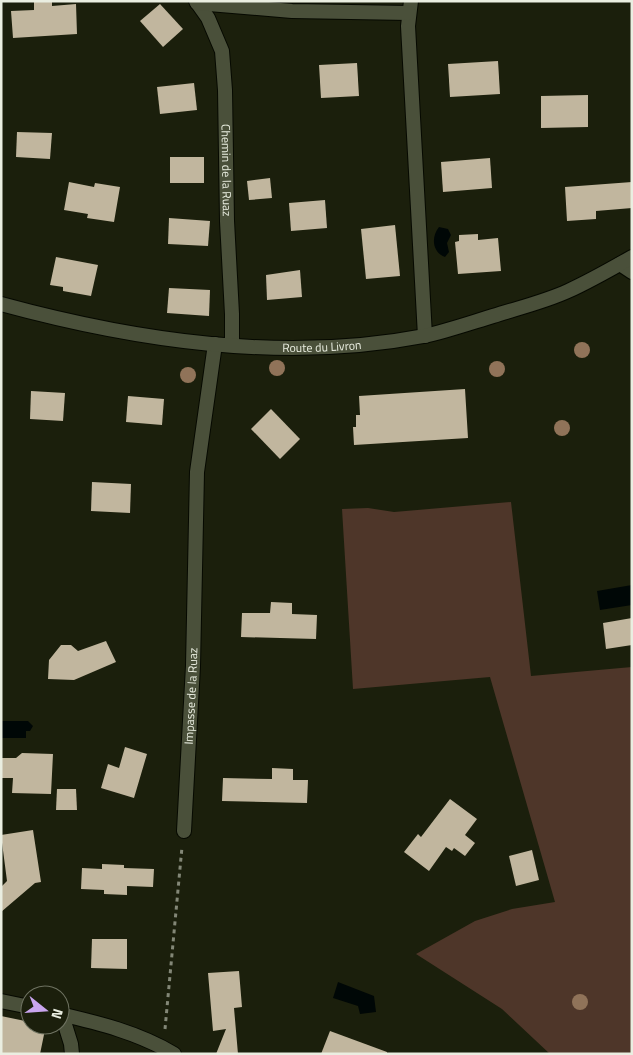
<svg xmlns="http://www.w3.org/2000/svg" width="633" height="1055" viewBox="0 0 633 1055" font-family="'Titillium Web',sans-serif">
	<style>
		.green { fill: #4e3629 }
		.water { fill: #000706 }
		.building { fill: #c1b69e }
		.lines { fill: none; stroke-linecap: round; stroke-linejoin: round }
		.minor-casing { stroke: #060900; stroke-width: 16 }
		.tertiary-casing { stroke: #060900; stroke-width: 16 }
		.path { stroke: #838777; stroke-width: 3; stroke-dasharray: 4 4; stroke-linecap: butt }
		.minor { stroke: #4a503a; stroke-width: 14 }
		.tertiary { stroke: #4a503a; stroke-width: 14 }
		.tree { fill: #907359 }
		.labels { text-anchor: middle; stroke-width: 5; stroke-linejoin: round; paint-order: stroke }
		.street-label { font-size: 12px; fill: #eaeee1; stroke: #1b1f0c }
	</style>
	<rect width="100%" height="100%" fill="#1b1f0c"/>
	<path class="green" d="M 511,502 L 531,676 L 632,667 L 632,1054 L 550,1054 L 502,1009 L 416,954 L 475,921 L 512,909 L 555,902 L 490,677 L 353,689 L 342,509 L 368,508 L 394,512 Z"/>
	<g class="water">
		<path d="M 439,227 L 448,229 L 451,235 L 447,243 L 449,252 L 445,257 C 432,252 431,237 439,227 Z"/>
		<path d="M 632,585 L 632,605 L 600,610 L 597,591 Z"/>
		<path d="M 1,721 L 28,721 L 33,726 L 30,731 L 26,731 L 26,738 L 1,738 Z"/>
		<path d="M 338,982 L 374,996 L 376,1012 L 360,1014 L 358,1006 L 333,998 Z"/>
	</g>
	<g class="building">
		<path d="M 34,1 L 52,1 L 52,6 L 76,4 L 77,34 L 13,38 L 11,11 L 34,10 Z"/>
		<path d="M 160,4 L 183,29 L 163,47 L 140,21 Z"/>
		<path d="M 498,61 L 500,94 L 450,97 L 448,64 Z"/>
		<path d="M 357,63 L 359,96 L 321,98 L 319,65 Z"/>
		<path d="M 194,83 L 197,110 L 160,114 L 157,87 Z"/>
		<path d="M 588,95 L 588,127 L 541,128 L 541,96 Z"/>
		<path d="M 17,132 L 52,133 L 50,159 L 16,157 Z"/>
		<rect x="170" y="157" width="34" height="26"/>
		<path d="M 490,158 L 492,188 L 443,192 L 441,162 Z"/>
		<path d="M 270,178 L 272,198 L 249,200 L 247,181 Z"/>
		<path d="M 69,182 L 94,187 L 95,183 L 120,187 L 114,222 L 87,218 L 88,214 L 64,210 Z"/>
		<path d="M 632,182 L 632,208 L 596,211 L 596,219 L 567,221 L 565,187 Z"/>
		<path d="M 325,200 L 327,228 L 291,231 L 289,203 Z"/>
		<path d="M 169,218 L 210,221 L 208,246 L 168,244 Z"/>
		<path d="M 395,225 L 400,276 L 366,279 L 361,229 Z"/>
		<path d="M 478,234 L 478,240 L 498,238 L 501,271 L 458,274 L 455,242 L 459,241 L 459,235 Z"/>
		<path d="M 56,257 L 98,265 L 91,296 L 63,291 L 63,287 L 50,285 Z"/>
		<path d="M 300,270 L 302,297 L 267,300 L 266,275 Z"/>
		<path d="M 169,288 L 210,290 L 209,316 L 167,313 Z"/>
		<path d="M 465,389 L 468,438 L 354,445 L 353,427 L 356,427 L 356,415 L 360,415 L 359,396 Z"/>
		<path d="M 31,391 L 65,393 L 63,421 L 30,419 Z"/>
		<path d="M 128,396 L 164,399 L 162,425 L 126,422 Z"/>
		<path d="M 271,409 L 300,439 L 280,459 L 251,429 Z"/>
		<path d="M 92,482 L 131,484 L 130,513 L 91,511 Z"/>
		<path d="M 271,602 L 292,603 L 292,614 L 317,615 L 316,639 L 241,637 L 242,613 L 270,613 Z"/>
		<path d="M 632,618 L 632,645 L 606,649 L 603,623 Z"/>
		<path d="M 106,641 L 116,662 L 74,680 L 48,679 L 49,660 L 61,645 L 71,645 L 78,651 Z"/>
		<path d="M 125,747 L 147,754 L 134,798 L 101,788 L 108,764 L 119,768 Z"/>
		<path d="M 22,753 L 53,754 L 51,794 L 12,793 L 13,778 L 1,778 L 1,758 L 16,758 Z"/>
		<path d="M 272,768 L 293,769 L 293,780 L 308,780 L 307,803 L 222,801 L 223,778 L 272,779 Z"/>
		<path d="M 57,789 L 76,789 L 77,810 L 56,810 Z"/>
		<path d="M 450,799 L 477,819 L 465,835 L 475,843 L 465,856 L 454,848 L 452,851 L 446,847 L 429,871 L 404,852 L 418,834 L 421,837 Z"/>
		<path d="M 33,830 L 41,882 L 35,883 L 1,912 L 1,887 L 7,881 L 1,835 Z"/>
		<path d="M 532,850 L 539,880 L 516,886 L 509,856 Z"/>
		<path d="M 102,864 L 124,865 L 124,868 L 154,869 L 153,887 L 127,886 L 127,895 L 104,894 L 104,890 L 81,889 L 82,868 L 102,869 Z"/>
		<path d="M 92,939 L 127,939 L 127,969 L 91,968 Z"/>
		<path d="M 239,971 L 242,1007 L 234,1008 L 238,1054 L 216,1054 L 226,1029 L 213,1031 L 208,973 Z"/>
		<path d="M 1,1016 L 30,1022 L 30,1025 L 46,1025 L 40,1054 L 1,1054 Z"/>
		<path d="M 330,1031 L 387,1052 L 387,1054 L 321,1054 Z"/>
	</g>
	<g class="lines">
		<g class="minor-casing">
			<g id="minor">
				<path id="s1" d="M 196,1 L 208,18 L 222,51 L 225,90 L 227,221 L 232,314 L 232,345"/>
				<path d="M 411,1 L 408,26 L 425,336"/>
				<path d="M 197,3 L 292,11 L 409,13"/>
				<path d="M 620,264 L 632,272"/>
				<path id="s2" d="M 184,831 L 193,666 L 197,472 L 215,344"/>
				<path d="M 1,1001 L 30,1007"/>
				<path d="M 60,1014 C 99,1023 139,1033 174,1054"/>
				<path d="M 62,1015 L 71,1044 L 72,1054"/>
			</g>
		</g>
		<g class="tertiary-casing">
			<g id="tertiary">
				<path id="s3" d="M 1,304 C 137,341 284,363 424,336 C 447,331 470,323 493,316 C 518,308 544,302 568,291 C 590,281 611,269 632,257"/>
			</g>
		</g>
		<path class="path" d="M 165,1029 L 182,847"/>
		<use href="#minor" class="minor"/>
		<use href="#tertiary" class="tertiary"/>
	</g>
	<g class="tree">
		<circle cx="582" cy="350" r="8"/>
		<circle cx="277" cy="368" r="8"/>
		<circle cx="497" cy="369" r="8"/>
		<circle cx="188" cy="375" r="8"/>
		<circle cx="562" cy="428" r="8"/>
		<circle cx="580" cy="1002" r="8"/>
	</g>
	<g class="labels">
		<g class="street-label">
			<text dy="4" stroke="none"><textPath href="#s1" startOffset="176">Chemin de la Ruaz</textPath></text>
			<text dy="4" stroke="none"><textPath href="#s3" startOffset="325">Route du Livron</textPath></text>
			<text dy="4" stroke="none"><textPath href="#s2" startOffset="135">Impasse de la Ruaz</textPath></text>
		</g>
	</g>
	<rect width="633" height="1055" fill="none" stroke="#eaeee1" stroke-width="5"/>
	<g transform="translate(45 1010) rotate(107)"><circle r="24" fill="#1b1f0c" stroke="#6e7261"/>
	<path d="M0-4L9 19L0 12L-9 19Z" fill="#c9a5ee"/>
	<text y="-8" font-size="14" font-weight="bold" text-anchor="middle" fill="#eaeee1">N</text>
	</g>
</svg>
